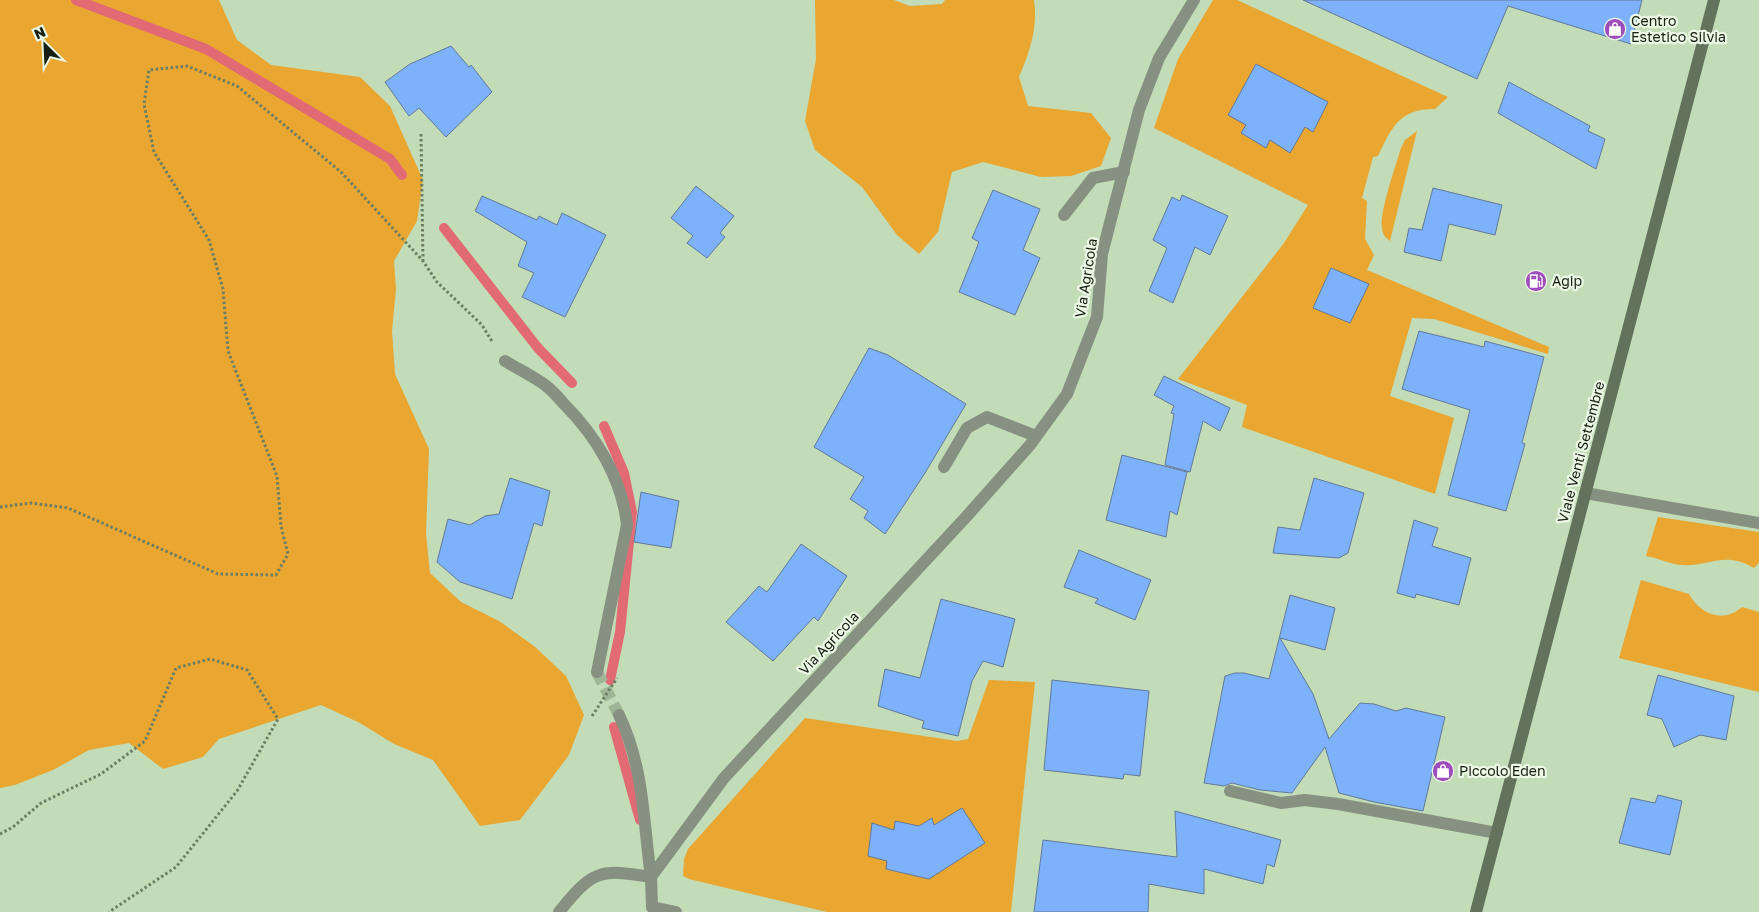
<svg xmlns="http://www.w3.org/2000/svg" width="1759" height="912" viewBox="0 0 1759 912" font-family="'Golos Text',sans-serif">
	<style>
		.green { fill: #e9a630 }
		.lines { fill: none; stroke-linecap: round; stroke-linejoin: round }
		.stream { stroke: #e26a75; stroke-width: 10 }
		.building { fill: #7db2fb; stroke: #627999 }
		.street-tunnel { stroke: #9fb696; stroke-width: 12; stroke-dasharray: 12 6; stroke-linecap: butt }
		.path { stroke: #6c7e64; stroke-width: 3; stroke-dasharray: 2.5 2.5; stroke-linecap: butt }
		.lane { stroke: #869182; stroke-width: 12 }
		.street { stroke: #869182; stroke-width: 12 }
		.secondary { stroke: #62725c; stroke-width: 12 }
		.path-bridge { stroke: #6c7e64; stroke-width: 3; stroke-dasharray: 2.5 2.5; stroke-linecap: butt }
		.labels { text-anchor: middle; stroke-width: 4.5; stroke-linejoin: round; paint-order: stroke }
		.poi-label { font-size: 14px; fill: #151e10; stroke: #ebf8e5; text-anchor: start }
		.street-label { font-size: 14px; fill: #151e10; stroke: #ebf8e5 }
	</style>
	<rect width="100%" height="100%" fill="#c2dcb7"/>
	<g class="green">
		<path d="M 0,0 L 219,0 L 237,40 L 271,65 L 360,77 L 390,106 L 423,180 L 417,221 L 394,261 L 396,289 L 392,331 L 395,374 L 429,449 L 426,533 L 430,573 L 461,602 L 499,621 L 534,646 L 566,676 L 584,715 L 569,755 L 520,820 L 480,826 L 433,760 L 394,744 L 360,723 L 321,705 L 219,739 L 203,757 L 163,769 L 129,743 L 89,750 L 53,770 L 15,785 L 0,788 Z"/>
		<path d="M 815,0 L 894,0 L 910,6 L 942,4 L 945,0 L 1034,0 C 1038,28 1030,51 1019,77 L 1028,106 L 1091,113 L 1111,138 L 1101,166 L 1071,176 L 1041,177 L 983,162 L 952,172 L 938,232 L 919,254 L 897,235 L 862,187 L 815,150 L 805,121 L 816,59 Z"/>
		<path d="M 1213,0 L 1237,0 L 1448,97 L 1435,109 C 1399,109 1392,127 1378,156 L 1373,157 L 1362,198 L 1367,201 L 1365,239 L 1374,255 L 1367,270 L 1549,347 L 1548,354 L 1434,319 L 1412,318 L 1390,396 L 1454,418 L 1435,494 L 1242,427 L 1247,405 L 1178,379 L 1284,243 L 1308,205 L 1154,128 L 1178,59 Z"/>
		<path d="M 1417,131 L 1390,241 C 1385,237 1383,235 1382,228 C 1379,213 1396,165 1401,148 L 1405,140 Z"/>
		<path d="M 1658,517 L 1759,532 L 1759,563 L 1754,568 C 1725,550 1709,567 1681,565 C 1670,564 1658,558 1646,556 Z"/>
		<path d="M 1641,580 L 1689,594 C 1700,614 1723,624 1742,607 L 1759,612 L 1759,692 L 1619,658 Z"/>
		<path d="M 989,680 L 1035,682 L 1011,912 L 827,912 L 689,879 L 683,876 L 684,859 L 688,849 L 805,718 L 957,741 L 968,739 Z"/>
	</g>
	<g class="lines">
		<g class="stream">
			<path d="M 76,0 L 206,49 L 390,159 L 402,175"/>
			<path d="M 444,228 L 538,348 L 572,383"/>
			<path d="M 604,426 L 624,473 L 632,512 L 620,632 L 610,680"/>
			<path d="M 614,727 L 640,820"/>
		</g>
	</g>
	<g class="building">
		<path d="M 1303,0 L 1642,0 L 1631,44 L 1508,6 L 1477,79 Z"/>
		<path d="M 451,46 L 469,67 L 471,65 L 492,92 L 446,137 L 419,108 L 409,116 L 385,82 L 410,64 Z"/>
		<path d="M 1256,64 L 1328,102 L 1313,132 L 1305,127 L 1290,153 L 1270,140 L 1266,148 L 1241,133 L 1246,125 L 1228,115 Z"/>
		<path d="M 1509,82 L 1590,126 L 1588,131 L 1605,139 L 1596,169 L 1498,113 Z"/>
		<path d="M 696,186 L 734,216 L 720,233 L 725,237 L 707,258 L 687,243 L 693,236 L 671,218 Z"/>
		<path d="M 1433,188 L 1502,205 L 1495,235 L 1449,224 L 1441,261 L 1404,252 L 1409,228 L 1422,230 Z"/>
		<path d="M 993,190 L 1040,209 L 1023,250 L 1040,258 L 1015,315 L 959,292 L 979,242 L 972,238 Z"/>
		<path d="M 1182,195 L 1228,216 L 1210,255 L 1195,247 L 1173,303 L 1149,291 L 1167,248 L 1153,240 L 1172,197 L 1180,201 Z"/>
		<path d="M 482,196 L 537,220 L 539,216 L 557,225 L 562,213 L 606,235 L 565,317 L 522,297 L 534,273 L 518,266 L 527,242 L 475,211 Z"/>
		<path d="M 1331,268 L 1369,284 L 1350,323 L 1313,308 Z"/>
		<path d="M 1419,331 L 1484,347 L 1485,341 L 1544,357 L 1522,443 L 1525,444 L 1506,511 L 1448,495 L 1470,410 L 1402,389 Z"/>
		<path d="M 869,348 L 888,355 L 966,404 L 925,473 L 885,534 L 864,518 L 868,511 L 850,499 L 864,477 L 814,447 Z"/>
		<path d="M 1164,376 L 1230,408 L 1220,431 L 1203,421 L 1190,472 L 1165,465 L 1174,414 L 1171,413 L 1174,406 L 1154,395 Z"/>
		<path d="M 1122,455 L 1187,472 L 1177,515 L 1170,511 L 1166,537 L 1106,520 Z"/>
		<path d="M 510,478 L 550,491 L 542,526 L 534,523 L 512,599 L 460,582 L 437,562 L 448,519 L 470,525 L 485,516 L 499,514 Z"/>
		<path d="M 1314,478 L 1364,493 L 1348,553 L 1339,558 L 1273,553 L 1278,527 L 1300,530 Z"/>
		<path d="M 641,492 L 679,501 L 671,548 L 634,542 Z"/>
		<path d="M 1414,520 L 1438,528 L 1432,546 L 1471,558 L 1459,605 L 1416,594 L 1415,598 L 1397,593 Z"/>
		<path d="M 801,544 L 847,576 L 818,621 L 814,617 L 773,661 L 726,622 L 759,586 L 767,592 Z"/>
		<path d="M 1079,550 L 1151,580 L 1135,620 L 1095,603 L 1098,599 L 1064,587 Z"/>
		<path d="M 1290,595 L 1335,608 L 1325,650 L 1280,638 L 1313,694 L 1329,739 L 1360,703 L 1374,704 L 1396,711 L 1406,708 L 1445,717 L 1423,811 L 1374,802 L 1339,793 L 1325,747 L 1292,793 L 1260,790 L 1232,783 L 1224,786 L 1204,783 L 1225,676 L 1235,673 L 1244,673 L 1269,679 Z"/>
		<path d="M 941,599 L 1015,619 L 1003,667 L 983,661 L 972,681 L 958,736 L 922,728 L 924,721 L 878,706 L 885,669 L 920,678 Z"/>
		<path d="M 1658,675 L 1734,696 L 1726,740 L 1700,735 L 1674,747 L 1662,719 L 1647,715 Z"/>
		<path d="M 1052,680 L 1149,691 L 1140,776 L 1124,774 L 1123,779 L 1044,770 Z"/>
		<path d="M 1658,795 L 1682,801 L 1670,855 L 1619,843 L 1631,798 L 1655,803 Z"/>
		<path d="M 962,808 L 985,843 L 929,879 L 886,869 L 887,861 L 868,856 L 872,823 L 894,830 L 895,821 L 919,826 L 932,818 L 934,825 Z"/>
		<path d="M 1175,811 L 1281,840 L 1274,867 L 1267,864 L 1263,884 L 1204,869 L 1204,894 L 1149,884 L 1148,912 L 1034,912 L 1043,840 L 1177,857 Z"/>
	</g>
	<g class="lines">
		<path class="street-tunnel" d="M 597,672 L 619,715"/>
		<g class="path">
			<path d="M 421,134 L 423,260"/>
			<path d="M 0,507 L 31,503 L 68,508 L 218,574 L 276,575 L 288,554 L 281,526 L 277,476 L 228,351 L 223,289 L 209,240 L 154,152 L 144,104 L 149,70 L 187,66 L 237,86 L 341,172 L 423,261 L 437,282 L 482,325 L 493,343"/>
			<path d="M 0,834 L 13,827 L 41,803 L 101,774 L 145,741 L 176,668 L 210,659 L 247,670 L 278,719 L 237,791 L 176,867 L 109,912"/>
		</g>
		<g class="lane">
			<path d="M 1064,215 L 1093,178 L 1124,172"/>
			<path d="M 944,467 L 967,428 L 987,417 L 1036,436"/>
			<path d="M 1585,493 L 1759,523"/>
			<path d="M 1230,791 L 1281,803 L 1305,800 L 1338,804 L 1497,833"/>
			<path d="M 559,912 C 592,871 599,868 651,877"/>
		</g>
		<g class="street">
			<path d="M 505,361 C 518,369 533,376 545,385 C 552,390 558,397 564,404 C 597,437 622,479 627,525 L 597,672"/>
			<path d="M 619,715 C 644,767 643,820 651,877"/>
			<path d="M 652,907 L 651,877 L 724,778 L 966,517 L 1030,445 L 1067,394 L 1097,317 L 1102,254 L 1139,110 L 1159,58 L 1194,0"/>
			<path d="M 652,907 L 676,912"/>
		</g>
		<path class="secondary" d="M 1476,912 L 1714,0"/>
		<path class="path-bridge" d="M 592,716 L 617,678"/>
	</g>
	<defs>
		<g id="shop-disc" transform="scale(1.125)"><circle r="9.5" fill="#9f4dbc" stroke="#ebf8e5"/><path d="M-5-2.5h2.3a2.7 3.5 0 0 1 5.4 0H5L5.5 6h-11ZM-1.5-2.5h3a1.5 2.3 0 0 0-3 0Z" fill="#fff"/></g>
		<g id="fuel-disc" transform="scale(1.125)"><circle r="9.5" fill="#9f4dbc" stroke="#ebf8e5"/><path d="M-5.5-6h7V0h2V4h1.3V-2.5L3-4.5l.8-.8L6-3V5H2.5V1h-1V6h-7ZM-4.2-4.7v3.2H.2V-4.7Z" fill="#fff"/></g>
	</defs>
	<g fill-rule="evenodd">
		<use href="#shop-disc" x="1615" y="29"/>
		<use href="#fuel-disc" x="1536" y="281"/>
		<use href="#shop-disc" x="1443" y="771"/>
	</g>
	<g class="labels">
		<g class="poi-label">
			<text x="1631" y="26">Centro<tspan x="1631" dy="16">Estetico Silvia</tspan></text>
			<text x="1552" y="286">Agip</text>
			<text x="1459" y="776">Piccolo Eden</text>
		</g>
		<g class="street-label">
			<text transform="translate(1086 278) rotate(-81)" y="5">Via Agricola</text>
			<text transform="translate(1581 452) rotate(-75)" y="5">Viale Venti Settembre</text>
			<text transform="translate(829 643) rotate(-47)" y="5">Via Agricola</text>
		</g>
	</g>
	<g transform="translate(45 45) rotate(336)" stroke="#ebf8e5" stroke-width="4" paint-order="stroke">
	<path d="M0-4L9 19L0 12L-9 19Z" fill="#151e10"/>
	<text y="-8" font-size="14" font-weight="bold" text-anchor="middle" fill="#151e10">N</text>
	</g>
</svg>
